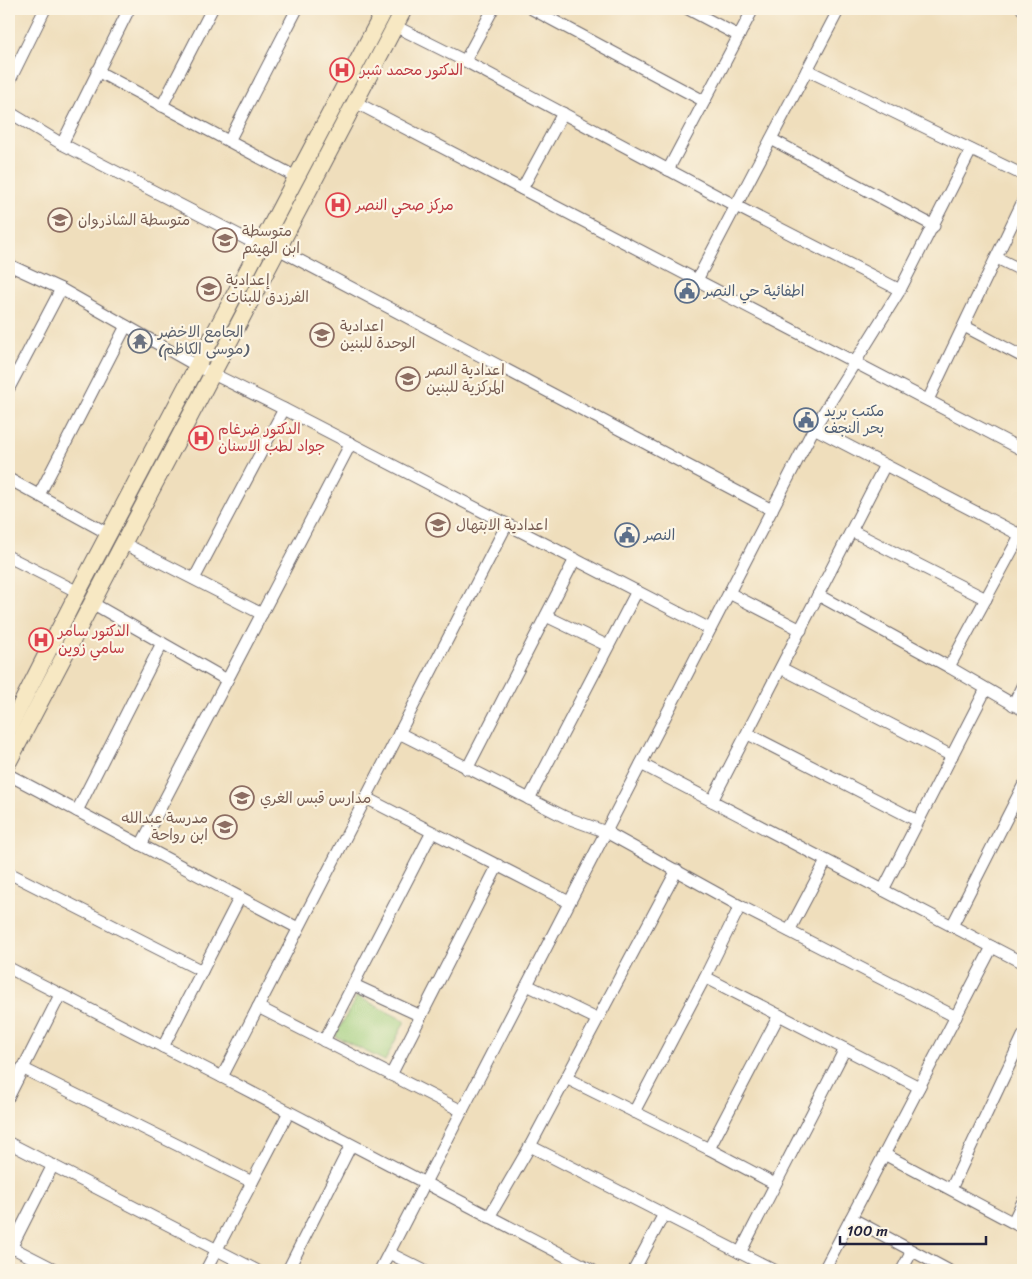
<svg xmlns="http://www.w3.org/2000/svg" width="1032" height="1279" viewBox="0 0 1032 1279" font-family="Sriracha,'Playpen Sans Arabic',sans-serif">
	<style>
		.green { fill: #9fcd7b; stroke: #60785b }
		.lines { fill: none; stroke-linecap: round; stroke-linejoin: round }
		.street-casing { stroke: #6a6468; stroke-width: 13 }
		.secondary-casing { stroke: #6a6468; stroke-width: 18 }
		.street { stroke: #fff; stroke-width: 11 }
		.secondary { stroke: #f7e8c3; stroke-width: 16 }
		.labels { text-anchor: middle; stroke-width: 4.5; stroke-linejoin: round; paint-order: stroke }
		.health-label { font-size: 15px; fill: #be3a42; stroke: #fcf5e5; text-anchor: start }
		.education-label { font-size: 15px; fill: #785e54; stroke: #fcf5e5; text-anchor: start }
		.service-label { font-size: 15px; fill: #4e5e75; stroke: #fcf5e5; text-anchor: start }
		.worship-label { font-size: 15px; fill: #5b616d; stroke: #fcf5e5; text-anchor: start }
	</style>
	<rect width="100%" height="100%" fill="#fcf5e5"/>
	<filter id="ink" filterUnits="userSpaceOnUse"><feTurbulence type="fractalNoise" baseFrequency=".02" numOctaves="2"/><feDisplacementMap in="SourceGraphic" scale="10" xChannelSelector="R" yChannelSelector="G"/><feConvolveMatrix kernelMatrix="1 2 1 2 8 2 1 2 1" color-interpolation-filters="sRGB"/></filter>
	<filter id="wash" filterUnits="userSpaceOnUse"><feTurbulence type="fractalNoise" baseFrequency=".0096" numOctaves="4" result="noise"/><feDisplacementMap in="SourceGraphic" scale="20" xChannelSelector="R" yChannelSelector="G"/><feGaussianBlur stdDeviation="1.12" result="paint"/><feColorMatrix in="noise" values="0 0 0 0 0 0 0 0 0 0 0 0 0 0 0 0 0 1.4 0 .05"/><feComposite in="paint" operator="in"/></filter>
	<g filter="url(#wash)">
		<rect width="100%" height="100%" fill="#efdebc"/>
		<path class="green" d="M 357,996 L 405,1021 L 385,1061 L 335,1036 Z"/>
	</g>
	<g filter="url(#ink)">
		<g class="lines">
			<g class="street-casing">
				<g id="street">
					<path d="M 532,9 L 704,101"/>
					<path d="M 688,9 L 739,36"/>
					<path d="M 1022,9 L 1023,9"/>
					<path d="M 395,26 L 465,61 L 736,206 L 900,290"/>
					<path d="M 465,61 L 493,9"/>
					<path d="M 807,70 L 1023,175"/>
					<path d="M 97,71 L 296,177"/>
					<path d="M 9,82 L 45,9"/>
					<path d="M 355,102 L 1023,450"/>
					<path d="M 162,106 L 212,9"/>
					<path d="M 9,112 L 62,144 L 260,246"/>
					<path d="M 771,139 L 934,226"/>
					<path d="M 229,141 L 297,9"/>
					<path d="M 62,144 L 129,9"/>
					<path d="M 668,170 L 753,9"/>
					<path d="M 522,189 L 563,113"/>
					<path d="M 278,249 L 772,510"/>
					<path d="M 997,258 L 1023,271"/>
					<path d="M 9,265 L 61,289 L 197,366 L 284,409 L 710,629"/>
					<path d="M 697,280 L 839,9"/>
					<path d="M 964,326 L 1023,357"/>
					<path d="M 9,388 L 61,289"/>
					<path d="M 928,400 L 1023,201"/>
					<path d="M 814,428 L 1020,535"/>
					<path d="M 9,479 L 109,534"/>
					<path d="M 39,495 L 126,326"/>
					<path d="M 852,531 L 986,599"/>
					<path d="M 123,543 L 262,614"/>
					<path d="M 9,557 L 78,592"/>
					<path d="M 194,579 L 284,409"/>
					<path d="M 729,593 L 801,630"/>
					<path d="M 818,595 L 949,667 L 1023,710"/>
					<path d="M 92,603 L 227,680"/>
					<path d="M 546,616 L 608,646"/>
					<path d="M 949,667 L 1023,530"/>
					<path d="M 781,668 L 952,756"/>
					<path d="M 1013,705 L 1023,684"/>
					<path d="M 399,733 L 565,817 L 606,832 L 740,906 L 956,1017"/>
					<path d="M 748,734 L 918,821"/>
					<path d="M 641,764 L 1023,963"/>
					<path d="M 467,769 L 575,559"/>
					<path d="M 9,775 L 298,928"/>
					<path d="M 366,798 L 569,902"/>
					<path d="M 529,799 L 637,591"/>
					<path d="M 712,801 L 885,465"/>
					<path d="M 77,811 L 162,643"/>
					<path d="M 141,845 L 351,443"/>
					<path d="M 9,873 L 202,971"/>
					<path d="M 883,890 L 986,689"/>
					<path d="M 952,926 L 1023,786"/>
					<path d="M 789,931 L 826,861"/>
					<path d="M 9,968 L 222,1077 L 592,1270"/>
					<path d="M 705,977 L 919,1087"/>
					<path d="M 354,985 L 421,1016"/>
					<path d="M 527,985 L 597,1019"/>
					<path d="M 258,1007 L 462,1111"/>
					<path d="M 324,1041 L 432,832"/>
					<path d="M 163,1047 L 240,897"/>
					<path d="M 22,1068 L 252,1182"/>
					<path d="M 391,1075 L 498,865"/>
					<path d="M 222,1077 L 507,524"/>
					<path d="M 566,1078 L 709,1149 L 775,1184"/>
					<path d="M 9,1096 L 60,995"/>
					<path d="M 634,1112 L 705,977 L 740,906"/>
					<path d="M 9,1143 L 256,1270"/>
					<path d="M 530,1146 L 774,1270"/>
					<path d="M 709,1149 L 779,1015"/>
					<path d="M 884,1154 L 1023,1228"/>
					<path d="M 951,1189 L 1023,1036"/>
					<path d="M 489,1217 L 530,1146 L 677,870"/>
					<path d="M 851,1218 L 948,1270"/>
					<path d="M 1013,1222 L 1023,1201"/>
					<path d="M 11,1247 L 56,1270"/>
					<path d="M 9,1252 L 53,1165"/>
					<path d="M 389,1253 L 423,1270"/>
					<path d="M 740,1253 L 845,1049"/>
					<path d="M 206,1270 L 289,1112"/>
					<path d="M 288,1270 L 351,1145"/>
					<path d="M 380,1270 L 814,428 L 900,290 L 971,150"/>
					<path d="M 634,1270 L 664,1214"/>
					<path d="M 824,1270 L 992,947"/>
					<path d="M 902,1270 L 912,1251"/>
				</g>
			</g>
			<g class="secondary-casing">
				<g id="secondary">
					<path d="M 9,728 L 78,592 L 385,9"/>
					<path d="M 9,761 L 404,9"/>
				</g>
			</g>
			<use href="#street" class="street"/>
			<use href="#secondary" class="secondary"/>
		</g>
	</g>
	<defs>
		<g id="hospital-ring" transform="scale(1.25)"><circle r="9.5" fill="#fcf5e5" stroke="#e0444e" stroke-width="1.5"/><path d="M-5-5h3v3.5h4V-5h3V5h-3V1.5h-4V5h-3Z" fill="#e0444e"/></g>
		<g id="school-ring" transform="scale(1.25)"><circle r="9.5" fill="#fcf5e5" stroke="#8d6e63" stroke-width="1.5"/><path d="M0-5L7-2L0 1L-7-2ZM-4 1L0 2.5L4 1V4Q0 6-4 4Z" fill="#8d6e63"/></g>
		<g id="civic-ring" transform="scale(1.25)"><circle r="9.5" fill="#fcf5e5" stroke="#5c6f8a" stroke-width="1.5"/><path d="M-.6-6.5H3V-4.5H.6V-3L4-1V1h2V6H-6V1h2V-1L-.6-3ZM-1.2 2.5V6h2.4V2.5Z" fill="#5c6f8a"/></g>
		<g id="temple-ring" transform="scale(1.25)"><circle r="9.5" fill="#fcf5e5" stroke="#6b7280" stroke-width="1.5"/><path d="M0-6L5-2H3V0L6.5 2.5H4V6H1.5V3h-3V6H-4V2.5H-6.5L-3 0V-2H-5Z" fill="#6b7280"/></g>
	</defs>
	<g fill-rule="evenodd">
		<use href="#hospital-ring" x="342" y="70"/>
		<use href="#hospital-ring" x="338" y="205"/>
		<use href="#school-ring" x="60" y="220"/>
		<use href="#school-ring" x="225" y="240"/>
		<use href="#school-ring" x="209" y="289"/>
		<use href="#civic-ring" x="687" y="291"/>
		<use href="#school-ring" x="322" y="335"/>
		<use href="#temple-ring" x="140" y="341"/>
		<use href="#school-ring" x="408" y="379"/>
		<use href="#civic-ring" x="806" y="420"/>
		<use href="#hospital-ring" x="201" y="438"/>
		<use href="#school-ring" x="438" y="525"/>
		<use href="#civic-ring" x="627" y="535"/>
		<use href="#hospital-ring" x="41" y="640"/>
		<use href="#school-ring" x="242" y="798"/>
		<use href="#school-ring" x="225" y="827"/>
	</g>
	<g class="labels">
		<g class="health-label">
			<text x="360" y="75">الدكتور محمد شبر</text>
			<text x="356" y="210">مركز صحي النصر</text>
			<text x="218" y="434">الدكتور ضرغام<tspan x="218" dy="17">جواد لطب الاسنان</tspan></text>
			<text x="58" y="636">الدكتور سامر<tspan x="58" dy="17">سامي زوين</tspan></text>
		</g>
		<g class="education-label">
			<text x="78" y="225">متوسطة الشاذروان</text>
			<text x="242" y="236">متوسطة<tspan x="242" dy="17">ابن الهيثم</tspan></text>
			<text x="226" y="285">إعدادية<tspan x="226" dy="17">الفرزدق للبنات</tspan></text>
			<text x="340" y="331">اعدادية<tspan x="340" dy="17">الوحدة للبنين</tspan></text>
			<text x="426" y="375">اعدادية النصر<tspan x="426" dy="17">المركزية للبنين</tspan></text>
			<text x="456" y="530">اعدادية الابتهال</text>
			<text x="260" y="803">مدارس قبس الغري</text>
			<text x="208" y="823" text-anchor="end">مدرسة عبدالله<tspan x="208" dy="17">ابن رواحة</tspan></text>
		</g>
		<g class="service-label">
			<text x="704" y="296">اطفائية حي النصر</text>
			<text x="824" y="416">مكتب بريد<tspan x="824" dy="17">بحر النجف</tspan></text>
			<text x="644" y="540">النصر</text>
		</g>
		<g class="worship-label">
			<text x="158" y="337">الجامع الاخضر<tspan x="158" dy="17">(موسى الكاظم)</tspan></text>
		</g>
	</g>
	<rect width="1032" height="1279" fill="none" stroke="#fcf5e5" stroke-width="30"/>
	<path d="M840 1236v8h146v-8" fill="none" stroke="#22223b" stroke-width="2.5"/>
	<text x="847" y="1236" font-size="15" fill="#22223b" stroke="#fcf5e5" stroke-width="4" paint-order="stroke">100 m</text>
</svg>
